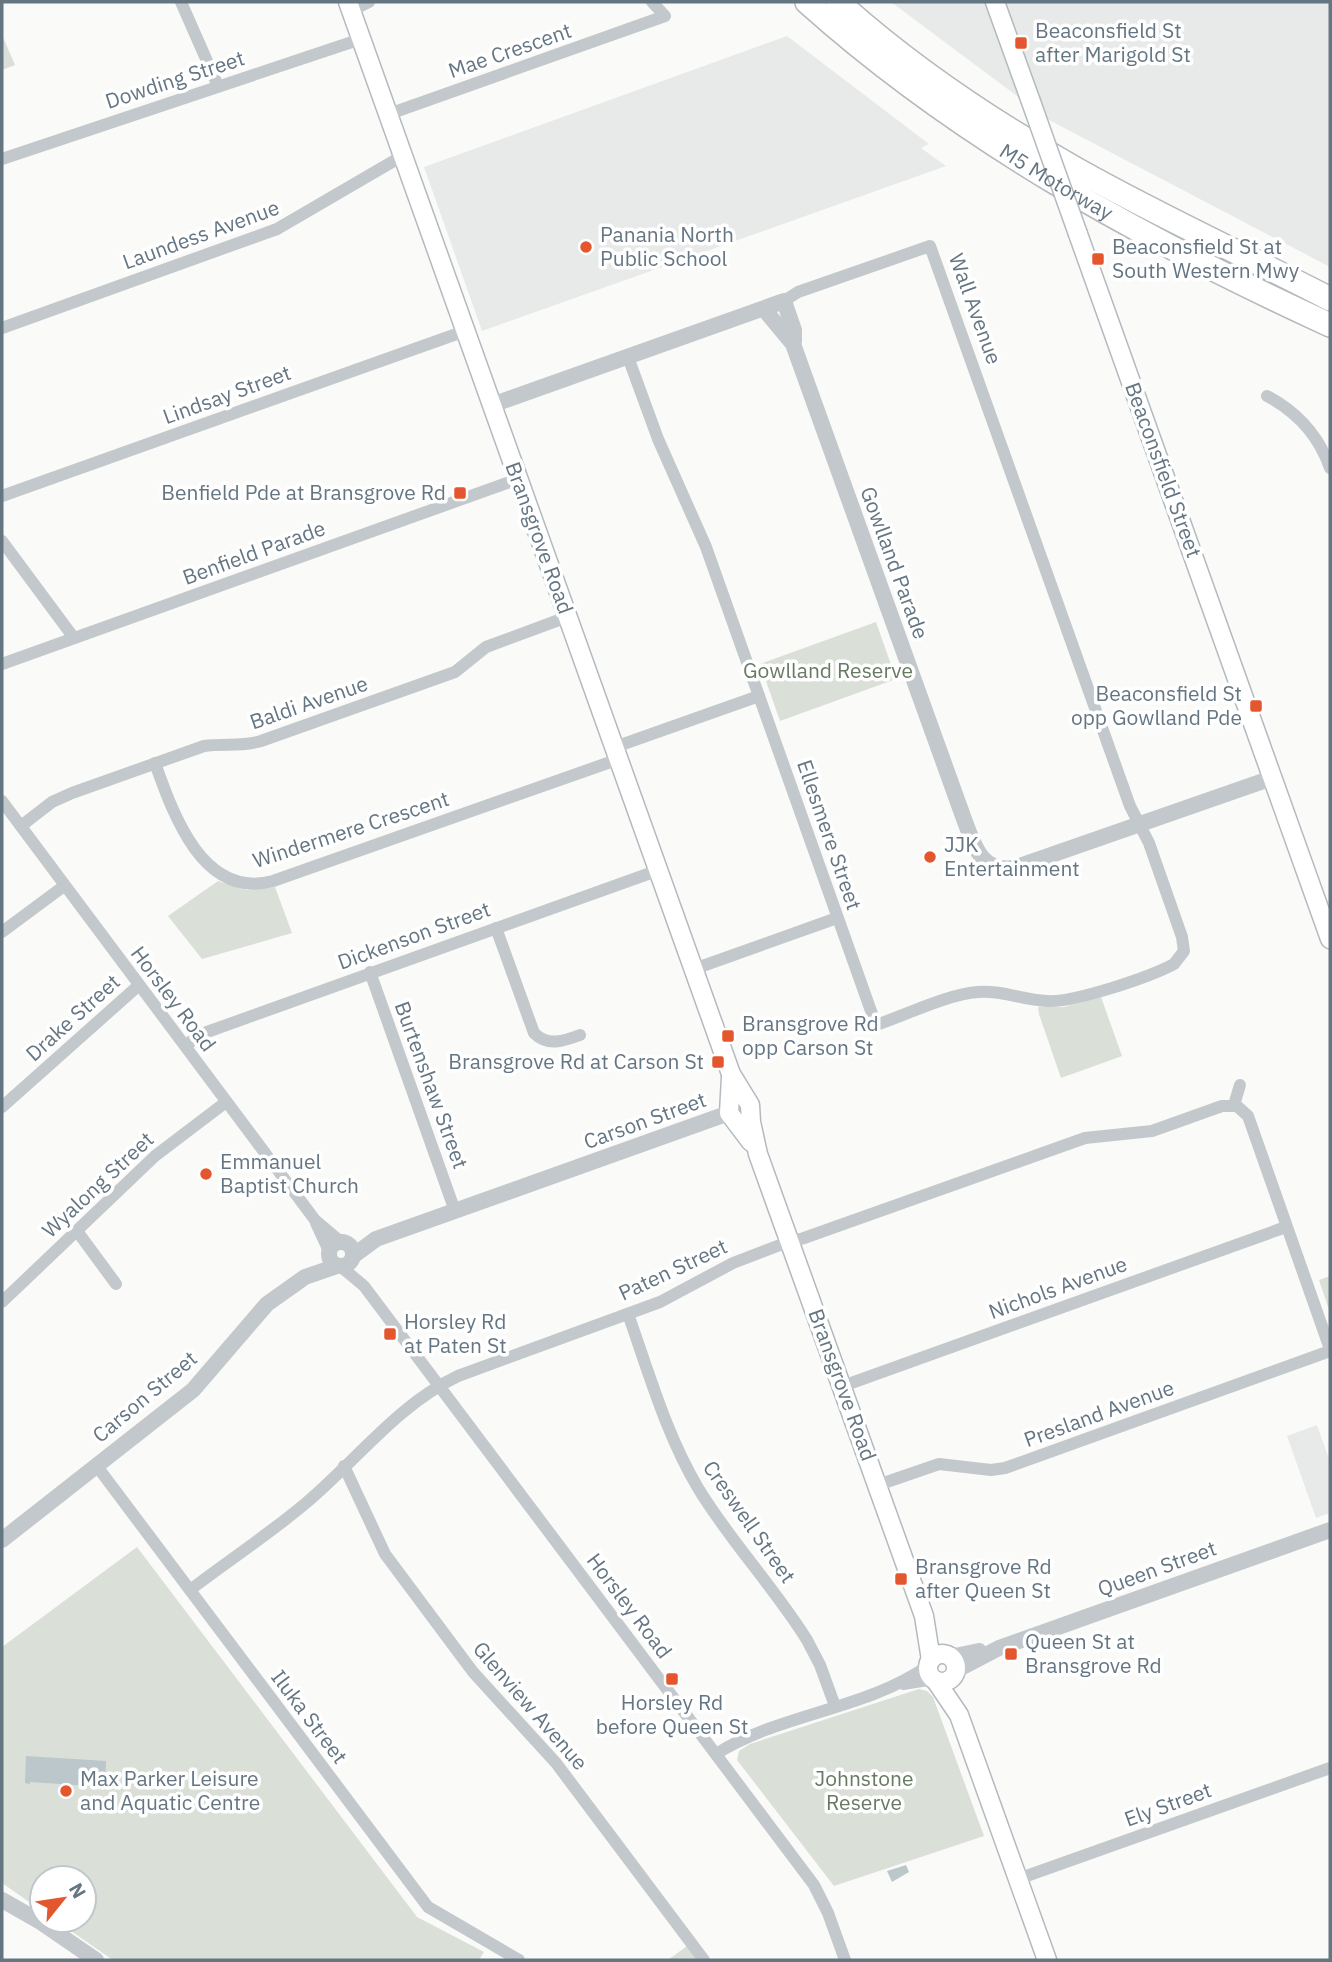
<svg xmlns="http://www.w3.org/2000/svg" width="1332" height="1962" viewBox="0 0 1332 1962" font-family="'IBM Plex Sans',sans-serif">
	<style>
		.built { fill: #e8e9e9 }
		.green { fill: #dadfd7 }
		.water { fill: #bbc7cb }
		.lines { fill: none; stroke-linecap: round; stroke-linejoin: round }
		.secondary-casing { stroke: #b3babf; stroke-width: 21 }
		.motorway-casing { stroke: #b4b9bd; stroke-width: 26 }
		.minor { stroke: #c3c8cc; stroke-width: 12 }
		.tertiary { stroke: #c3c8cc; stroke-width: 16 }
		.secondary { stroke: #fff; stroke-width: 18 }
		.motorway { stroke: #fff; stroke-width: 23 }
		.secondary-bridge-casing { stroke: #b3babf; stroke-width: 21; stroke-linecap: butt }
		.secondary-bridge { stroke: #fff; stroke-width: 18 }
		.poi-dot { fill: #e4572e; stroke: #fff; stroke-width: 2.5 }
		.labels { text-anchor: middle; stroke-width: 7; stroke-linejoin: round; paint-order: stroke }
		.poi-label { font-size: 21px; fill: #657683; stroke: #fff; text-anchor: start }
		.street-label { font-size: 21px; fill: #657683; stroke: #fff }
		.park-label { font-size: 21px; fill: #687a64; stroke: #fff }
	</style>
	<rect width="100%" height="100%" fill="#fafaf8"/>
	<g class="built">
		<path d="M 891,2 L 1330,2 L 1330,267 L 1049,120 Z"/>
		<path d="M 787,36 L 929,144 L 921,148 L 946,166 L 482,331 L 424,167 Z"/>
		<path d="M 1317,1425 L 1330,1462 L 1330,1513 L 1316,1518 L 1287,1436 Z"/>
	</g>
	<g class="green">
		<path d="M 2,35 L 15,65 L 2,70 Z"/>
		<path d="M 876,622 L 896,679 L 780,721 L 760,664 Z"/>
		<path d="M 218,881 L 246,890 L 275,887 L 292,933 L 202,959 L 168,916 Z"/>
		<path d="M 1101,997 L 1122,1056 L 1061,1078 L 1039,1014 L 1038,1007 L 1064,1007 Z"/>
		<path d="M 1330,1276 L 1330,1313 L 1319,1280 Z"/>
		<path d="M 137,1547 L 417,1917 L 484,1952 L 479,1960 L 113,1960 L 55,1920 L 84,1920 L 84,1878 L 42,1878 L 42,1911 L 2,1883 L 2,1647 Z"/>
		<path d="M 919,1689 L 927,1691 L 933,1697 L 984,1836 L 834,1886 L 737,1760 L 739,1751 L 750,1744 Z"/>
		<path d="M 687,1946 L 698,1960 L 668,1960 Z"/>
	</g>
	<g class="water">
		<path d="M 26,1756 L 106,1761 L 105,1787 L 30,1782 L 30,1784 L 25,1783 Z"/>
		<path d="M 906,1865 L 909,1872 L 892,1882 L 887,1871 Z"/>
	</g>
	<g class="lines">
		<g class="secondary-casing">
			<g id="secondary">
				<path d="M 348,2 L 731,1074 L 750,1105 L 751,1122 L 758,1154 L 924,1616 L 931,1660"/>
				<path d="M 995,2 L 1030,99"/>
				<path d="M 1078,234 L 1330,939"/>
				<path d="M 731,1077 L 729,1113 L 751,1142"/>
				<circle cx="942" cy="1668" r="14"/>
				<path d="M 936,1681 L 959,1715 L 1047,1960"/>
			</g>
		</g>
		<g class="motorway-casing">
			<g id="motorway">
				<path id="s1" d="M 807,2 C 961,140 1143,239 1330,325"/>
				<path d="M 838,2 C 909,66 991,121 1074,168 C 1157,215 1245,255 1330,299"/>
			</g>
		</g>
		<g class="minor">
			<path d="M 181,2 L 218,86"/>
			<path d="M 351,11 L 369,2"/>
			<path d="M 389,114 L 665,16 L 652,2"/>
			<path d="M 2,159 L 361,39"/>
			<path d="M 2,328 L 277,229 L 404,155"/>
			<path d="M 628,357 L 658,439 L 706,547 L 876,1025 C 906,1015 948,994 978,992 C 1002,990 1023,1000 1047,1001 C 1073,1003 1150,977 1174,964 L 1184,951 L 1182,937 L 1149,843 L 1130,806 L 930,246 L 798,292 L 784,301"/>
			<path d="M 1267,396 C 1297,412 1319,436 1330,468"/>
			<path d="M 2,496 L 465,331"/>
			<path d="M 2,541 L 74,638"/>
			<path d="M 2,664 L 518,479"/>
			<path d="M 615,747 L 759,696"/>
			<path d="M 155,763 C 173,814 203,900 273,881 L 619,759"/>
			<path d="M 2,801 L 315,1220 L 341,1242"/>
			<path d="M 21,826 L 52,802 L 72,793 L 204,746 C 223,743 242,747 261,741 L 455,672 L 486,647 L 567,617"/>
			<path d="M 496,928 L 534,1033 C 548,1047 564,1041 580,1035"/>
			<path d="M 2,932 L 64,886"/>
			<path d="M 694,969 L 837,918"/>
			<path d="M 370,972 L 455,1211"/>
			<path d="M 185,1045 L 207,1032 L 659,870"/>
			<path d="M 1234,1105 L 1240,1085"/>
			<path d="M 2,1107 L 138,986"/>
			<path d="M 316,1223 L 329,1251"/>
			<path d="M 77,1231 L 116,1284"/>
			<path d="M 340,1266 L 364,1286 L 814,1885 L 828,1913 L 845,1960"/>
			<path d="M 2,1302 L 155,1156 L 226,1102"/>
			<path d="M 628,1314 C 649,1373 666,1434 698,1488 C 730,1541 774,1587 807,1640 L 820,1665 L 835,1706"/>
			<path d="M 843,1386 L 1286,1227"/>
			<path d="M 96,1465 L 428,1907 L 519,1960"/>
			<path d="M 344,1466 L 385,1554 L 473,1672 L 556,1763 L 704,1960"/>
			<path d="M 878,1485 L 939,1464 L 991,1470 L 1005,1468 L 1330,1351"/>
			<path d="M 190,1590 C 228,1561 269,1534 306,1503 C 356,1461 397,1405 458,1376 L 660,1302 L 733,1263 L 780,1245 L 804,1238 L 1085,1138 L 1152,1131 L 1222,1106 L 1237,1106 L 1248,1116 L 1330,1349"/>
			<path d="M 903,1684 L 934,1679"/>
			<path d="M 716,1754 C 781,1713 865,1710 928,1666"/>
			<path d="M 1018,1879 L 1330,1768"/>
		</g>
		<g class="tertiary">
			<path d="M 764,309 L 793,344 L 964,819 C 974,845 981,873 1014,868 L 1272,778"/>
			<path d="M 492,405 L 784,301 L 794,330 L 794,341"/>
			<circle cx="341" cy="1254" r="12"/>
			<path d="M 353,1256 L 376,1239 L 729,1113"/>
			<path d="M 2,1540 L 193,1390 L 267,1304 L 305,1277 L 337,1266"/>
			<path d="M 950,1657 L 979,1651"/>
			<path d="M 955,1671 L 999,1648 L 1330,1530"/>
			<path d="M 2,1900 L 39,1921 L 96,1960"/>
		</g>
		<use href="#secondary" class="secondary"/>
		<use href="#motorway" class="motorway"/>
		<g class="secondary-bridge-casing">
			<path id="secondary-bridge" d="M 1030,99 L 1078,234"/>
		</g>
		<use href="#secondary-bridge" class="secondary-bridge"/>
	</g>
	<g class="poi-dot">
		<rect x="1014" y="36" width="14" height="14" rx="3.5"/>
		<circle cx="586" cy="247" r="7"/>
		<rect x="1091" y="252" width="14" height="14" rx="3.5"/>
		<rect x="453" y="486" width="14" height="14" rx="3.5"/>
		<rect x="1249" y="699" width="14" height="14" rx="3.5"/>
		<circle cx="930" cy="857" r="7"/>
		<rect x="721" y="1029" width="14" height="14" rx="3.5"/>
		<rect x="711" y="1055" width="14" height="14" rx="3.5"/>
		<circle cx="206" cy="1174" r="7"/>
		<rect x="383" y="1327" width="14" height="14" rx="3.5"/>
		<rect x="894" y="1572" width="14" height="14" rx="3.5"/>
		<rect x="1004" y="1647" width="14" height="14" rx="3.5"/>
		<rect x="665" y="1672" width="14" height="14" rx="3.5"/>
		<circle cx="66" cy="1791" r="7"/>
	</g>
	<g class="labels">
		<g class="poi-label">
			<text x="1035" y="38">Beaconsfield St<tspan x="1035" dy="24">after Marigold St</tspan></text>
			<text x="600" y="242">Panania North<tspan x="600" dy="24">Public School</tspan></text>
			<text x="1112" y="254">Beaconsfield St at<tspan x="1112" dy="24">South Western Mwy</tspan></text>
			<text x="446" y="500" text-anchor="end">Benfield Pde at Bransgrove Rd</text>
			<text x="1242" y="701" text-anchor="end">Beaconsfield St<tspan x="1242" dy="24">opp Gowlland Pde</tspan></text>
			<text x="944" y="852">JJK<tspan x="944" dy="24">Entertainment</tspan></text>
			<text x="742" y="1031">Bransgrove Rd<tspan x="742" dy="24">opp Carson St</tspan></text>
			<text x="704" y="1069" text-anchor="end">Bransgrove Rd at Carson St</text>
			<text x="220" y="1169">Emmanuel<tspan x="220" dy="24">Baptist Church</tspan></text>
			<text x="404" y="1329">Horsley Rd<tspan x="404" dy="24">at Paten St</tspan></text>
			<text x="915" y="1574">Bransgrove Rd<tspan x="915" dy="24">after Queen St</tspan></text>
			<text x="1025" y="1649">Queen St at<tspan x="1025" dy="24">Bransgrove Rd</tspan></text>
			<text x="672" y="1710" text-anchor="middle">Horsley Rd<tspan x="672" dy="24">before Queen St</tspan></text>
			<text x="80" y="1786">Max Parker Leisure<tspan x="80" dy="24">and Aquatic Centre</tspan></text>
		</g>
		<g class="street-label">
			<text transform="translate(510 51) rotate(-19)" y="7">Mae Crescent</text>
			<text transform="translate(175 80) rotate(-18)" y="7">Dowding Street</text>
			<text dy="7" stroke="none"><textPath href="#s1" startOffset="308">M5 Motorway</textPath></text>
			<text transform="translate(201 235) rotate(-20)" y="7">Laundess Avenue</text>
			<text transform="translate(975 309) rotate(70)" y="7">Wall Avenue</text>
			<text transform="translate(227 395) rotate(-20)" y="7">Lindsay Street</text>
			<text transform="translate(1163 470) rotate(70)" y="7">Beaconsfield Street</text>
			<text transform="translate(539 538) rotate(70)" y="7">Bransgrove Road</text>
			<text transform="translate(254 553) rotate(-20)" y="7">Benfield Parade</text>
			<text transform="translate(894 563) rotate(70)" y="7">Gowlland Parade</text>
			<text transform="translate(309 703) rotate(-19)" y="7">Baldi Avenue</text>
			<text transform="translate(351 830) rotate(-18)" y="7">Windermere Crescent</text>
			<text transform="translate(829 835) rotate(71)" y="7">Ellesmere Street</text>
			<text transform="translate(414 936) rotate(-20)" y="7">Dickenson Street</text>
			<text transform="translate(173 999) rotate(53)" y="7">Horsley Road</text>
			<text transform="translate(73 1018) rotate(-42)" y="7">Drake Street</text>
			<text transform="translate(431 1085) rotate(70)" y="7">Burtenshaw Street</text>
			<text transform="translate(645 1121) rotate(-20)" y="7">Carson Street</text>
			<text transform="translate(98 1185) rotate(-43)" y="7">Wyalong Street</text>
			<text transform="translate(673 1270) rotate(-25)" y="7">Paten Street</text>
			<text transform="translate(1058 1288) rotate(-20)" y="7">Nichols Avenue</text>
			<text transform="translate(842 1385) rotate(70)" y="7">Bransgrove Road</text>
			<text transform="translate(145 1397) rotate(-40)" y="7">Carson Street</text>
			<text transform="translate(1099 1414) rotate(-20)" y="7">Presland Avenue</text>
			<text transform="translate(749 1522) rotate(55)" y="7">Creswell Street</text>
			<text transform="translate(1157 1569) rotate(-20)" y="7">Queen Street</text>
			<text transform="translate(629 1606) rotate(53)" y="7">Horsley Road</text>
			<text transform="translate(530 1706) rotate(49)" y="7">Glenview Avenue</text>
			<text transform="translate(309 1717) rotate(53)" y="7">Iluka Street</text>
			<text transform="translate(1168 1805) rotate(-20)" y="7">Ely Street</text>
		</g>
		<g class="park-label">
			<text x="828" y="678">Gowlland Reserve</text>
			<text x="864" y="1786">Johnstone<tspan x="864" dy="24">Reserve</tspan></text>
		</g>
	</g>
	<rect width="1332" height="1962" fill="none" stroke="#657683" stroke-width="7"/>
	<g transform="translate(63 1899) rotate(60)"><circle r="33" fill="#ffffff" stroke="#c1c8cd" stroke-width="2"/>
	<path d="M0-5L12 26L0 18L-12 26Z" fill="#e4572e"/>
	<text y="-10" font-size="19" font-weight="bold" text-anchor="middle" fill="#657683">N</text>
	</g>
</svg>
